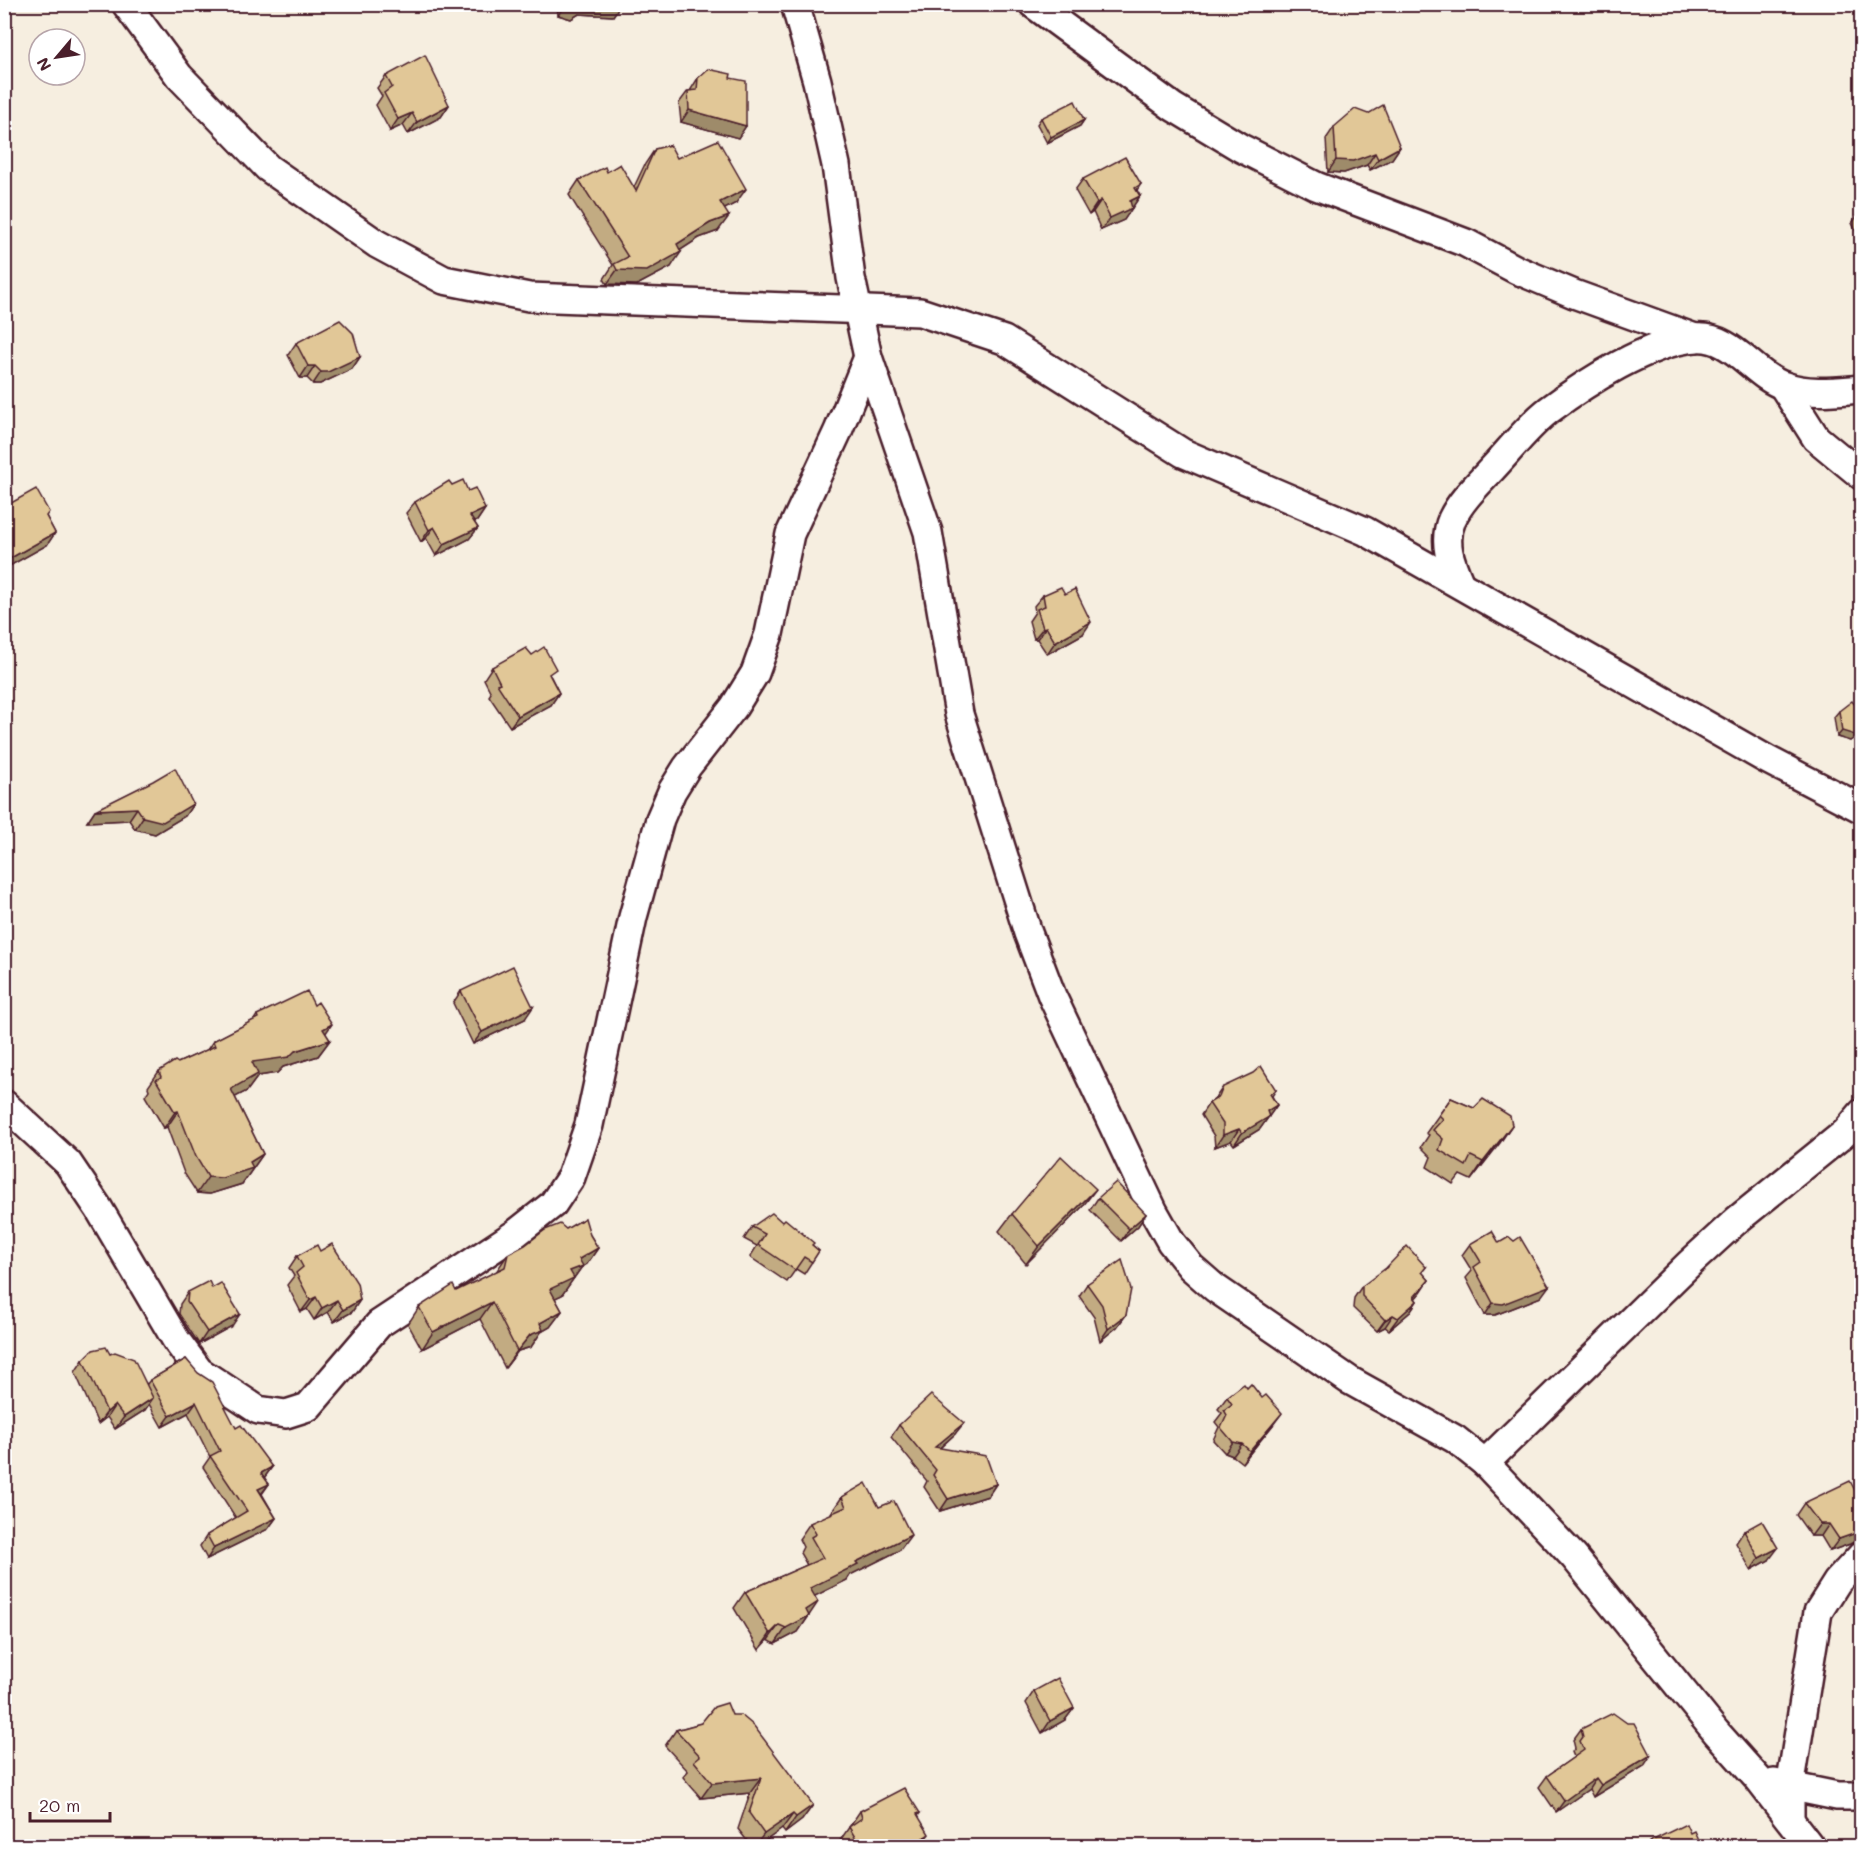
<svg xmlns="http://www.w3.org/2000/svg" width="1866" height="1851" viewBox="0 0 1866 1851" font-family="Mali,sans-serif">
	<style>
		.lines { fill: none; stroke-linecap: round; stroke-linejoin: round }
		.minor-casing { stroke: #4a1f2b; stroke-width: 32 }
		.minor { stroke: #fff; stroke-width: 27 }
		.wall { fill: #c2ab82; stroke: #4a1f2b; stroke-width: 1.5 }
		.shaded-wall { fill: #9e8b6a; stroke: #4a1f2b; stroke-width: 1.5 }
		.building { fill: #e1c797; stroke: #4a1f2b; stroke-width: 1.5 }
	</style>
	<rect width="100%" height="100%" fill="#f6eee0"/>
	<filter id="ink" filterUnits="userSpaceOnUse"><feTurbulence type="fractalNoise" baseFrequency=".0167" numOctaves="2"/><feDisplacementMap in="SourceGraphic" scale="12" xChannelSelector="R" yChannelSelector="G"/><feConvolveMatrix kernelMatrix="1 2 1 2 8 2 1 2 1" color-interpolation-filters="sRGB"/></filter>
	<g filter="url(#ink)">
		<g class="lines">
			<g class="minor-casing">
				<g id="minor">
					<path d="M 126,4 L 179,76 L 268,168 L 377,244 L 444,280 L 529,297 L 920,312 L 1004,340 L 1183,453 L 1365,531 L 1766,759 L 1862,809"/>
					<path d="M 795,4 L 817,81 L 836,165 L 851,278 L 868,357 L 928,532 L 959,714 L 1028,933 L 1052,996 L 1154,1212 L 1171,1242 L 1191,1267 L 1215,1288 L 1349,1380 L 1455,1439 L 1485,1463 L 1574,1557 L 1716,1732 L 1758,1779 L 1810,1846"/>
					<path d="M 1033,4 L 1173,107 L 1241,148 L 1316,186 L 1466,243 L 1517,270 L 1574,294 L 1695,338"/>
					<path d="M 1783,386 L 1816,438 L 1862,476"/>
					<path d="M 1460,584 C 1451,563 1442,542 1452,519 C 1461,500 1478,484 1492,469 C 1510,450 1528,426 1549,410 C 1585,383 1649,342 1695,338 C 1732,334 1753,376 1785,386 C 1810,395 1836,391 1862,389"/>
					<path d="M 4,1104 L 68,1163 L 99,1209 L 176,1340 L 199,1371 L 258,1410 L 286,1414 L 308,1407 L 379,1324 L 515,1234 L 553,1204 L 571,1177 L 589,1125 L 633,917 L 660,819 L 672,791 L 687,767 L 734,707 L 755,673 L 769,634 L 790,534 L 838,431 L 868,357"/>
					<path d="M 1485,1463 L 1690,1263 L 1737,1220 L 1846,1132 L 1862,1113"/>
					<path d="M 1774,1783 L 1837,1796 L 1862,1796"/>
					<path d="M 1790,1819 L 1790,1788 L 1818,1612 L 1837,1582 L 1862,1555"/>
				</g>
			</g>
			<use href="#minor" class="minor"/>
		</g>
		<g class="wall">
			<path d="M 553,4 L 621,4 L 613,16 L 579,14 L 571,19 L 558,15 L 557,6 Z"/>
			<path d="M 386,76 L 449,105 L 441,117 L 408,134 L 403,125 L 390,131 L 376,105 L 382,96 L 377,88 Z"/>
			<path d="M 698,78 L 730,78 L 746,126 L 738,138 L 681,122 L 679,103 L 688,91 L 690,91 Z"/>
			<path d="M 1368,114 L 1400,147 L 1392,159 L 1370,170 L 1367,165 L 1344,173 L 1328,172 L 1326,139 L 1334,127 Z"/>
			<path d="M 1041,118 L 1084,120 L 1080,126 L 1047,143 L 1037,124 Z"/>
			<path d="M 655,149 L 677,158 L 736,203 L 724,209 L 718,231 L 699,238 L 680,250 L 671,267 L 637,285 L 607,284 L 604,279 L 613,265 L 569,195 L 579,180 L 607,172 L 634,187 L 645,164 Z"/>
			<path d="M 1083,179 L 1141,184 L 1137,190 L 1140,196 L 1124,220 L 1101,230 L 1093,212 L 1089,215 L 1075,190 Z"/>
			<path d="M 1862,209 L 1862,244 L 1852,223 Z"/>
			<path d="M 296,343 L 360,357 L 352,369 L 320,384 L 313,384 L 307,378 L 300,378 L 288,355 Z"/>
			<path d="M 452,485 L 468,491 L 485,509 L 477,521 L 474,522 L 478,528 L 469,539 L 436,556 L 426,538 L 421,542 L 406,513 L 415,502 Z"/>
			<path d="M 4,507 L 46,516 L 55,533 L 47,545 L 4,569 Z"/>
			<path d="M 1043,595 L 1083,634 L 1047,654 L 1037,639 L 1034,639 L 1029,621 L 1035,612 L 1034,606 Z"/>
			<path d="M 532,655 L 551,677 L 559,693 L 551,705 L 510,727 L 489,696 L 491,693 L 484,679 L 492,667 Z"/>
			<path d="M 1839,711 L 1862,713 L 1862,732 L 1850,741 L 1837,737 L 1834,717 Z"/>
			<path d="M 193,804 L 185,816 L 155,834 L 135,829 L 129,820 L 87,822 L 95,810 Z"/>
			<path d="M 461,991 L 525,1019 L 473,1044 L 453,1003 Z"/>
			<path d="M 257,1015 L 326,1034 L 330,1040 L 318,1056 L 283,1067 L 277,1073 L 258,1076 L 247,1091 L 235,1097 L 263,1154 L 242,1184 L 210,1194 L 197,1193 L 184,1173 L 167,1127 L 164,1128 L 145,1096 L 149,1090 L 148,1087 L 159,1071 L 207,1050 L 213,1041 L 254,1020 Z"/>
			<path d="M 1223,1087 L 1276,1090 L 1272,1096 L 1277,1105 L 1260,1129 L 1234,1145 L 1231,1141 L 1215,1147 L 1214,1136 L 1201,1115 L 1209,1103 L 1214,1100 Z"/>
			<path d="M 1451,1098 L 1512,1125 L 1471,1180 L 1460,1175 L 1453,1184 L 1427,1167 L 1431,1157 L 1421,1147 L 1429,1135 L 1426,1133 Z"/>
			<path d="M 1098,1198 L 1146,1214 L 1138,1226 L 1121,1241 L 1090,1210 Z"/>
			<path d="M 1083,1206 L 1026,1264 L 999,1231 L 1012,1214 Z"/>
			<path d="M 752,1227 L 812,1245 L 819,1251 L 804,1274 L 796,1269 L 787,1282 L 750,1257 L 757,1246 L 744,1239 Z"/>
			<path d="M 566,1229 L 590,1235 L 598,1248 L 587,1264 L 581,1268 L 562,1295 L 555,1298 L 562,1311 L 550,1327 L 541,1332 L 531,1347 L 518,1351 L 505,1368 L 480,1319 L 422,1349 L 408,1324 L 419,1307 L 456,1291 L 496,1272 L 508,1254 L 525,1245 Z"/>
			<path d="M 1499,1243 L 1541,1297 L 1495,1315 L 1485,1315 L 1466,1278 L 1472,1271 L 1462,1255 L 1470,1244 Z"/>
			<path d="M 320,1251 L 360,1300 L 352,1312 L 334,1322 L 328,1312 L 314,1320 L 307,1309 L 301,1312 L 287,1285 L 294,1276 L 289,1268 L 297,1256 Z"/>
			<path d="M 1426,1267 L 1422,1272 L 1429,1280 L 1415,1298 L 1417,1301 L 1409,1313 L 1389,1330 L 1385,1327 L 1377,1331 L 1353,1308 L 1354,1298 L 1362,1286 Z"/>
			<path d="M 1087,1284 L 1126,1315 L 1117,1327 L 1100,1341 L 1094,1317 L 1079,1296 Z"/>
			<path d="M 188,1292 L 232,1326 L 199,1344 L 179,1314 L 180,1304 Z"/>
			<path d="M 110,1354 L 147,1384 L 150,1380 L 186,1359 L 236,1428 L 272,1467 L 264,1478 L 269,1484 L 262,1494 L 276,1518 L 268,1529 L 207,1559 L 200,1546 L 207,1535 L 236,1518 L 203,1467 L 210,1457 L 188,1413 L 162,1427 L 149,1404 L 145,1410 L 115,1429 L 107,1417 L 98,1424 L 75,1372 L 83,1360 Z"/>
			<path d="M 1227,1397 L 1273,1425 L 1242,1463 L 1233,1456 L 1225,1453 L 1213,1440 L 1219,1427 L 1215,1422 L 1222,1413 L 1218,1409 Z"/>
			<path d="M 899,1425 L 955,1434 L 940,1448 L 996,1484 L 988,1496 L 940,1511 L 924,1487 L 927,1481 L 891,1437 Z"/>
			<path d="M 842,1497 L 900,1550 L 850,1575 L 847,1580 L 814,1596 L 809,1616 L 798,1632 L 775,1644 L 768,1640 L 759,1650 L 734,1608 L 745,1592 L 807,1565 L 800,1553 L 803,1547 L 799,1539 L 810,1523 L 832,1514 L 831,1513 Z"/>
			<path d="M 1804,1503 L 1857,1540 L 1850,1544 L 1830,1551 L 1821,1536 L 1811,1536 L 1796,1515 Z"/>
			<path d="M 1744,1531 L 1769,1560 L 1751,1570 L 1736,1543 Z"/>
			<path d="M 1034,1691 L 1074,1708 L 1065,1720 L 1042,1733 L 1026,1703 Z"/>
			<path d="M 732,1715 L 813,1805 L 802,1820 L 785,1833 L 782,1829 L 758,1846 L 751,1846 L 738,1829 L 750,1793 L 701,1798 L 683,1777 L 688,1771 L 665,1746 L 676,1730 Z"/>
			<path d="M 1581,1729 L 1644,1766 L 1593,1797 L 1589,1789 L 1556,1812 L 1539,1787 L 1547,1776 L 1574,1757 L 1572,1752 L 1575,1748 L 1573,1740 Z"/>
			<path d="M 860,1811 L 920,1813 L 918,1816 L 920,1846 L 837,1846 L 837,1845 Z"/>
		</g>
		<g class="shaded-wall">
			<path d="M 566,4 L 621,4 L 613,16 L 579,14 L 571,19 L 558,15 Z"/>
			<path d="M 449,105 L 441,117 L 408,134 L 417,122 Z"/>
			<path d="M 689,110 L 746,126 L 738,138 L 681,122 Z"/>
			<path d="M 412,113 L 403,125 L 390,131 L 398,119 Z"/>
			<path d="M 1084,120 L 1080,126 L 1047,143 L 1051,137 Z"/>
			<path d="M 1400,147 L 1392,159 L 1370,170 L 1378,159 Z"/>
			<path d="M 1375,153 L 1367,165 L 1344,173 L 1328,172 L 1336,160 Z"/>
			<path d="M 746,189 L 736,203 L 710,217 L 720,202 Z"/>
			<path d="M 1140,196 L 1124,220 L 1101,230 L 1110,218 L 1130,201 Z"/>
			<path d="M 1101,200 L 1093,212 L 1089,215 L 1097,203 Z"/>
			<path d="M 729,216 L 718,231 L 699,238 L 667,259 L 677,244 L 710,223 Z"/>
			<path d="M 681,252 L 671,267 L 637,285 L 607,284 L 617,270 Z"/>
			<path d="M 360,357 L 352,369 L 320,384 L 313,384 L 321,372 Z"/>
			<path d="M 308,366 L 315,366 L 307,378 L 300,378 Z"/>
			<path d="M 485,509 L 477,521 L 462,528 L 470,516 Z"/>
			<path d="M 434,527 L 426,538 L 421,542 L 429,530 Z"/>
			<path d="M 478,528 L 469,539 L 436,556 L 444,544 Z"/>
			<path d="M 55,533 L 47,545 L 4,569 L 4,565 L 9,559 Z"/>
			<path d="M 1091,622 L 1083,634 L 1047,654 L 1055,642 Z"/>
			<path d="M 1046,627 L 1037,639 L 1034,639 L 1043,628 Z"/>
			<path d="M 559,693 L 551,705 L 510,727 L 518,716 Z"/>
			<path d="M 1862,730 L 1862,732 L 1850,741 L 1837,737 L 1842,731 Z"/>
			<path d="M 193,804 L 185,816 L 155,834 L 135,829 L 143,817 Z"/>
			<path d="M 137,808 L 129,820 L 87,822 L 95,810 Z"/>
			<path d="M 533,1007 L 525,1019 L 473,1044 L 482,1032 Z"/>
			<path d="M 332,1024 L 321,1040 L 323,1029 Z"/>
			<path d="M 330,1040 L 318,1056 L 283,1067 L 277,1073 L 258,1076 L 247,1091 L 220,1105 L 252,1062 L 295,1051 Z"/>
			<path d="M 1277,1105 L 1260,1129 L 1234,1145 L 1242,1133 L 1267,1111 Z"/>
			<path d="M 178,1111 L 167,1127 L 164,1128 L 175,1112 Z"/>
			<path d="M 1512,1125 L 1500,1143 L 1471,1180 L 1483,1162 Z"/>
			<path d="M 1239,1129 L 1231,1141 L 1215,1147 L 1223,1135 Z"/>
			<path d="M 263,1154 L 242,1184 L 210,1194 L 197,1193 L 208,1177 L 250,1162 Z"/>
			<path d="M 1096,1189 L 1083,1206 L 1026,1264 L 1039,1246 Z"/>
			<path d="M 1146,1214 L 1138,1226 L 1121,1241 L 1129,1229 Z"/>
			<path d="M 598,1248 L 587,1264 L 581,1268 L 562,1295 L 538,1306 L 550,1289 L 579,1259 Z"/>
			<path d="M 1429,1280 L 1421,1292 L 1406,1309 L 1414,1297 Z"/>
			<path d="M 1549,1286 L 1541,1297 L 1495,1315 L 1485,1315 L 1493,1303 Z"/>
			<path d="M 316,1297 L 307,1309 L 301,1312 L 310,1300 Z"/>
			<path d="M 337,1300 L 328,1312 L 314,1320 L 322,1308 Z"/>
			<path d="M 360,1300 L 352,1312 L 334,1322 L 343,1310 Z"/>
			<path d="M 1417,1301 L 1409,1313 L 1389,1330 L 1398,1318 Z"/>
			<path d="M 492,1302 L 480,1319 L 422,1349 L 433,1332 Z"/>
			<path d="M 562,1311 L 550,1327 L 541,1332 L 531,1347 L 518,1351 L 505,1368 L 517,1351 L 540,1323 Z"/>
			<path d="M 240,1314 L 232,1326 L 199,1344 L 207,1332 Z"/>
			<path d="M 1126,1315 L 1117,1327 L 1100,1341 L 1108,1329 Z"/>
			<path d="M 1393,1315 L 1385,1327 L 1377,1331 L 1385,1320 Z"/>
			<path d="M 153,1398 L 145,1410 L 115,1429 L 124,1417 Z"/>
			<path d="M 196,1402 L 188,1413 L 162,1427 L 170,1416 Z"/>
			<path d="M 115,1405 L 107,1417 L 98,1424 L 107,1412 Z"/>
			<path d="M 1282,1413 L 1273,1425 L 1242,1463 L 1250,1451 Z"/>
			<path d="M 964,1423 L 955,1434 L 927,1459 L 935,1447 Z"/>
			<path d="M 1233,1442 L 1242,1444 L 1233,1456 L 1225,1453 Z"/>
			<path d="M 272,1467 L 264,1478 L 261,1473 Z"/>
			<path d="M 269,1484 L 261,1494 L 258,1489 Z"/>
			<path d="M 996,1484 L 988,1496 L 940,1511 L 948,1499 Z"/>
			<path d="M 276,1518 L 268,1529 L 207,1559 L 214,1548 Z"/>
			<path d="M 1820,1524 L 1829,1524 L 1821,1536 L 1811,1536 Z"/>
			<path d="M 1862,1530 L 1862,1534 L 1857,1540 L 1850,1544 L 1830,1551 L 1839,1539 Z"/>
			<path d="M 911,1535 L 900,1550 L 850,1575 L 847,1580 L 799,1604 L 810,1588 L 856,1562 Z"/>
			<path d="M 1778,1548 L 1769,1560 L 1751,1570 L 1759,1558 Z"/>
			<path d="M 818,1602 L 798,1632 L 775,1644 L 786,1628 L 806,1610 Z"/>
			<path d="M 779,1625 L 768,1640 L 759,1650 L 770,1634 Z"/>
			<path d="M 1074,1708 L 1065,1720 L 1042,1733 L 1050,1721 Z"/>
			<path d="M 1651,1755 L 1644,1766 L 1593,1797 L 1601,1785 Z"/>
			<path d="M 761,1778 L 750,1793 L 701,1798 L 712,1783 Z"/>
			<path d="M 1596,1778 L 1589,1789 L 1556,1812 L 1564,1801 Z"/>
			<path d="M 813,1805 L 802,1820 L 785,1833 L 796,1817 Z"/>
			<path d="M 793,1814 L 782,1829 L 758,1846 L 755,1846 L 764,1834 Z"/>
			<path d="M 929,1834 L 920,1846 L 911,1846 Z"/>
		</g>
		<g class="building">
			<path d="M 425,55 L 449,105 L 417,122 L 412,113 L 398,119 L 384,93 L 392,87 L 386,76 Z"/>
			<path d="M 708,69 L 731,74 L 730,78 L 746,81 L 746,126 L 689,110 L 688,91 L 697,90 L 698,78 Z"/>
			<path d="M 1075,101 L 1084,120 L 1051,137 L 1041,118 Z"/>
			<path d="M 1383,105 L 1400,147 L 1378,159 L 1375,153 L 1353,161 L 1336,160 L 1334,127 L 1355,109 L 1368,114 Z"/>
			<path d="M 718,140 L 746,189 L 720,202 L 729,216 L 710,223 L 677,244 L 681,252 L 647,271 L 617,270 L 614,264 L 628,257 L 579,180 L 605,167 L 607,172 L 620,164 L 636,191 L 655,149 L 670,145 L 677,158 Z"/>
			<path d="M 1125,157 L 1141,184 L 1135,188 L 1140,196 L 1130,201 L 1132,208 L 1110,218 L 1101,200 L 1097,203 L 1083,179 Z"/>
			<path d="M 340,320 L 353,333 L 360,357 L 328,372 L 321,372 L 315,366 L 308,366 L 296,343 Z"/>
			<path d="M 463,480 L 468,491 L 475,488 L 485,509 L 470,516 L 478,528 L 444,544 L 434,527 L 429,530 L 415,502 L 449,481 L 452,485 Z"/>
			<path d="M 36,489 L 49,512 L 46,516 L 55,533 L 9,559 L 4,552 L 4,507 Z"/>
			<path d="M 1061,587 L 1065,594 L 1075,589 L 1091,622 L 1055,642 L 1046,627 L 1043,628 L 1037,609 L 1045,606 L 1043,595 Z"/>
			<path d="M 544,647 L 556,669 L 549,674 L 559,693 L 518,716 L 497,684 L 500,683 L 492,667 L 526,648 L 532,655 Z"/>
			<path d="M 1852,701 L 1862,713 L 1862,730 L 1855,735 L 1842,731 L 1839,711 Z"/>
			<path d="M 175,768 L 193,804 L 163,822 L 143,817 L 137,808 L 95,810 L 153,781 Z"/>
			<path d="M 513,966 L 533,1007 L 482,1032 L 461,991 Z"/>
			<path d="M 307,991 L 314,1005 L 318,1002 L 332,1024 L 323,1029 L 330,1040 L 295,1051 L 289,1057 L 252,1062 L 258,1074 L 231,1089 L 263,1154 L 250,1162 L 253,1168 L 222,1178 L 208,1177 L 196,1157 L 178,1111 L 175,1112 L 156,1080 L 161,1077 L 159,1071 L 175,1061 L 178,1063 L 215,1046 L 213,1041 L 258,1018 L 257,1015 Z"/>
			<path d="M 1261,1066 L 1276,1090 L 1270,1094 L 1277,1105 L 1267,1111 L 1269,1117 L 1242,1133 L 1239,1129 L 1223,1135 L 1223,1124 L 1209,1103 L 1219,1097 L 1223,1087 L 1253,1073 Z"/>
			<path d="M 1451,1098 L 1474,1108 L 1483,1099 L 1510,1116 L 1512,1125 L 1483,1162 L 1471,1156 L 1466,1166 L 1439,1150 L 1443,1139 L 1433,1130 L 1443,1119 L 1439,1115 Z"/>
			<path d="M 1061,1156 L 1096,1189 L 1039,1246 L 1012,1214 Z"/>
			<path d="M 1116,1182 L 1146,1214 L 1129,1229 L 1098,1198 Z"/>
			<path d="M 772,1213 L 782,1222 L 785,1219 L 814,1243 L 812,1245 L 819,1251 L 812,1262 L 804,1257 L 795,1270 L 758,1245 L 765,1234 L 752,1227 Z"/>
			<path d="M 585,1218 L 590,1235 L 598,1248 L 579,1259 L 583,1266 L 570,1271 L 574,1278 L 550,1289 L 562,1311 L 540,1323 L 543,1330 L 530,1335 L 517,1351 L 492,1302 L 433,1332 L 419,1307 L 453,1285 L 456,1291 L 505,1267 L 508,1254 L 525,1245 L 545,1230 L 560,1224 L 566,1229 Z"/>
			<path d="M 1492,1231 L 1499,1243 L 1509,1237 L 1514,1241 L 1520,1237 L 1549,1286 L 1503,1304 L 1493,1303 L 1474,1267 L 1481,1262 L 1470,1244 Z"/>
			<path d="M 332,1244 L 357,1283 L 360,1300 L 343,1310 L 337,1300 L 322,1308 L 316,1297 L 310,1300 L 296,1273 L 303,1267 L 297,1256 L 317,1245 L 320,1251 Z"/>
			<path d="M 1407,1246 L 1426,1267 L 1422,1272 L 1429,1280 L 1414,1297 L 1417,1301 L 1398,1318 L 1393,1315 L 1385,1320 L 1362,1296 L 1362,1286 L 1386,1268 Z"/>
			<path d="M 1122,1260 L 1131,1289 L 1126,1315 L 1108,1329 L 1102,1305 L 1087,1284 Z"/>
			<path d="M 209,1281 L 212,1288 L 221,1283 L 240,1314 L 207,1332 L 187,1302 L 188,1292 Z"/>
			<path d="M 106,1347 L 110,1354 L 115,1352 L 134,1359 L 153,1398 L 124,1417 L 115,1405 L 107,1412 L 83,1360 L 93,1350 Z"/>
			<path d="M 186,1359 L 198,1373 L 212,1382 L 236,1428 L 241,1425 L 272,1467 L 261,1473 L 269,1484 L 258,1489 L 276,1518 L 214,1548 L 207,1535 L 247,1511 L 210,1456 L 220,1451 L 196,1402 L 170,1416 L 150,1380 Z"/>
			<path d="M 1244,1384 L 1247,1388 L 1251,1384 L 1262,1398 L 1266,1395 L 1282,1413 L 1250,1451 L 1242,1444 L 1233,1442 L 1221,1428 L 1227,1415 L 1224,1410 L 1232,1404 L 1227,1397 Z"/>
			<path d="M 931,1395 L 964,1423 L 935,1447 L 986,1456 L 996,1484 L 948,1499 L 933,1475 L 936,1470 L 899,1425 Z"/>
			<path d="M 1850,1481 L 1858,1496 L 1862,1493 L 1862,1531 L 1839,1539 L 1829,1524 L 1820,1524 L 1804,1503 Z"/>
			<path d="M 866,1483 L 879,1507 L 894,1501 L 911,1535 L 856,1562 L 858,1564 L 810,1588 L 818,1602 L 806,1610 L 809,1616 L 786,1628 L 779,1625 L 770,1634 L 745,1592 L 823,1558 L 811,1537 L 816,1534 L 810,1523 L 846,1507 L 842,1497 Z"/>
			<path d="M 1762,1521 L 1778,1548 L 1759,1558 L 1744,1531 Z"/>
			<path d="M 1058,1678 L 1074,1708 L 1050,1721 L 1034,1691 Z"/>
			<path d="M 727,1703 L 732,1715 L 741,1715 L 754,1726 L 813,1805 L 796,1817 L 793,1814 L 764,1834 L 749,1813 L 761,1778 L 712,1783 L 694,1761 L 700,1756 L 676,1730 L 701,1723 L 714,1707 Z"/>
			<path d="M 1613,1713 L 1627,1723 L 1634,1723 L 1651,1755 L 1601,1785 L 1596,1778 L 1564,1801 L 1547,1776 L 1584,1750 L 1580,1741 L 1583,1737 L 1581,1729 Z"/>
			<path d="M 904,1788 L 920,1813 L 917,1814 L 929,1834 L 911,1846 L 860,1846 L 849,1827 L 862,1818 L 860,1811 Z"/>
			<path d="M 1686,1824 L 1690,1833 L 1694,1831 L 1701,1846 L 1648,1846 L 1649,1842 Z"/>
		</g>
	</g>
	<rect width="1866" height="1851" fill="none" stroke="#fff" stroke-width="24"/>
	<rect x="12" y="12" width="1842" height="1827" fill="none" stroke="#4a1f2b" stroke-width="2" filter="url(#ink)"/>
	<g transform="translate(57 57) rotate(241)"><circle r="28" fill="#ffffff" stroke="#b7a5aa" stroke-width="1.5"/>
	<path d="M0-4.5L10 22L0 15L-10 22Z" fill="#4a1f2b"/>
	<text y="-9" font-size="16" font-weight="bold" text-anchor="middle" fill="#4a1f2b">N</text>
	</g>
	<path d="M30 1812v9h80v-9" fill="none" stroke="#4a1f2b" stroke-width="3"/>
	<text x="39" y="1812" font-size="18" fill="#4a1f2b" stroke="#ffffff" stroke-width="4.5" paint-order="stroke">20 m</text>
</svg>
